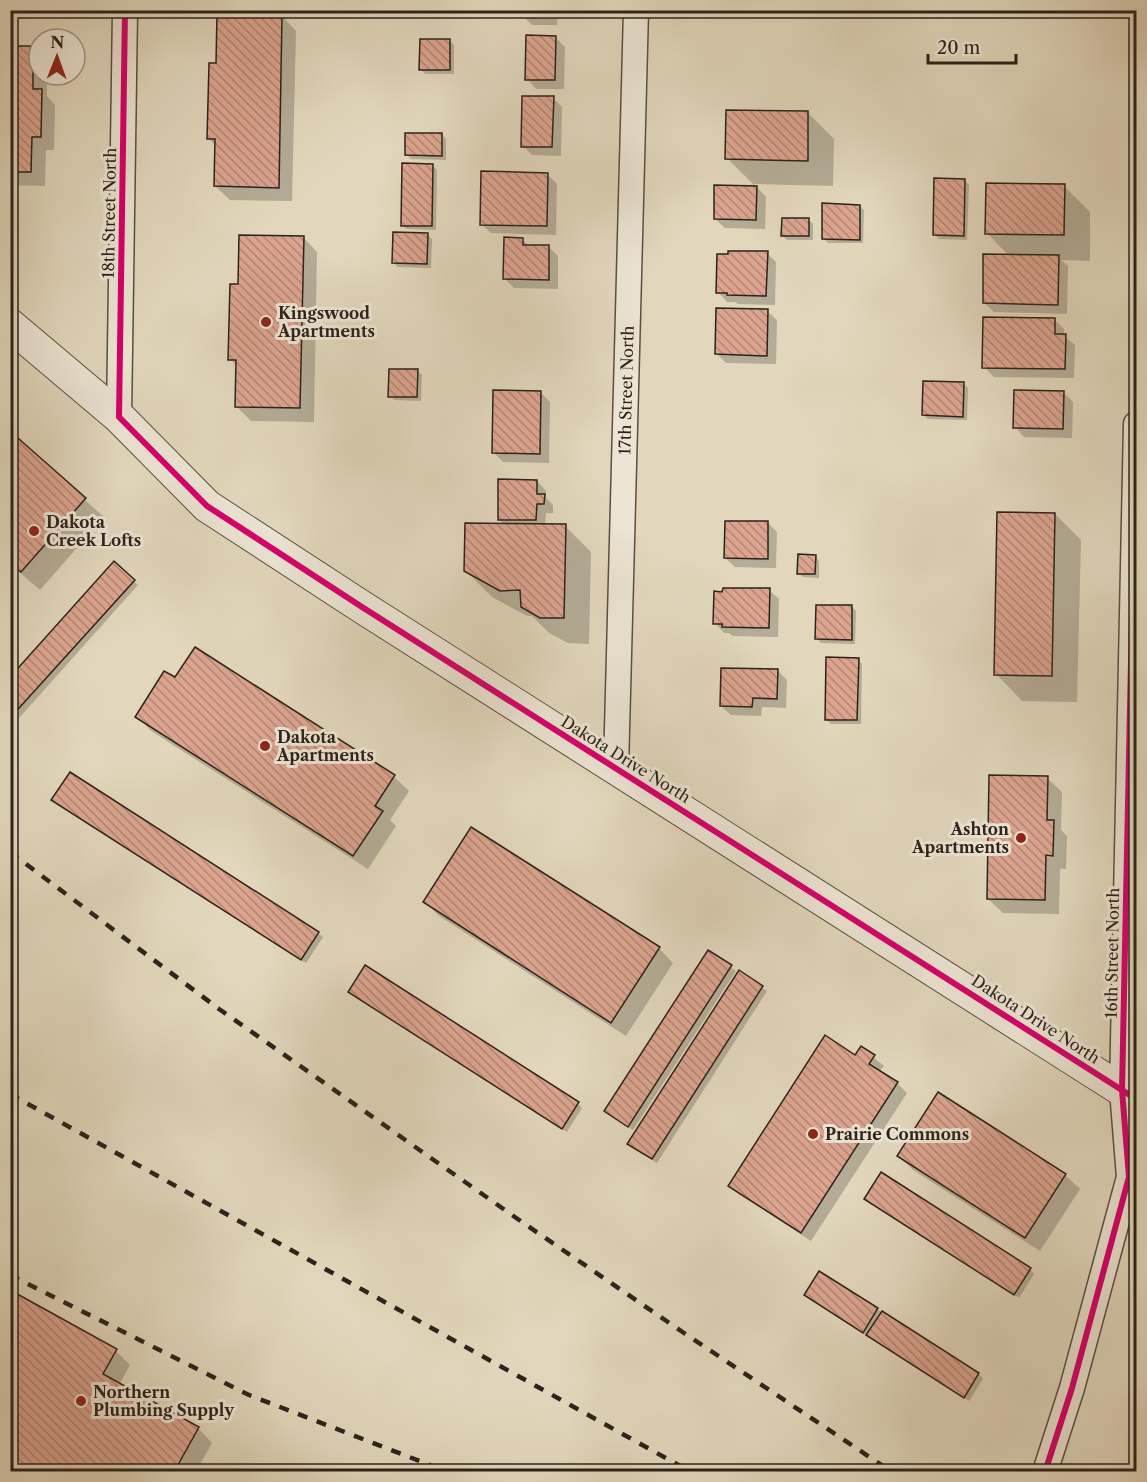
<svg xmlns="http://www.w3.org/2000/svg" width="1147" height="1482" viewBox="0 0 1147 1482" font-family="'Libre Caslon Text',serif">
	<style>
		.shadow { fill: #0003 }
		.building { fill: url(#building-back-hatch); stroke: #2d221b; stroke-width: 1.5 }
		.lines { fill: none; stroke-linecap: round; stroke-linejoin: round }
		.minor-casing { stroke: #5a4f44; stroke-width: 27 }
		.tertiary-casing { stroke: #5a4f44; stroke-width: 34 }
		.minor { stroke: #ece5d4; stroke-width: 24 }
		.tertiary { stroke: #ece5d4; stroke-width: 32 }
		.rail { stroke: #2d221b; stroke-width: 4.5; stroke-dasharray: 10 10; stroke-linecap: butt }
		.cycleway-casing { stroke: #ece5d4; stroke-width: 10 }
		.cycleway { stroke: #d6006c; stroke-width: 6 }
		.poi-dot { fill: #8f2418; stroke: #ece5d4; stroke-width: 2 }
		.labels { text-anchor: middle; stroke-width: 6; stroke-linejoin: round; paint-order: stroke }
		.street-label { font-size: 16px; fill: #2d221b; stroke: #ece5d4 }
		.poi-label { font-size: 16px; font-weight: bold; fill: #2d221b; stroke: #ece5d4; text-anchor: start }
	</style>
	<defs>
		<pattern id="building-back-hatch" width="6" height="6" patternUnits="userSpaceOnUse" patternTransform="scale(1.5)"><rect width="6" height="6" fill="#dca48f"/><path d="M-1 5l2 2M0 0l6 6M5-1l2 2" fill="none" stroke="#b38574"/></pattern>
	</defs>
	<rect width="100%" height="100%" fill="#e2d7bd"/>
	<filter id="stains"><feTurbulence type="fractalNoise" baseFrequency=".00333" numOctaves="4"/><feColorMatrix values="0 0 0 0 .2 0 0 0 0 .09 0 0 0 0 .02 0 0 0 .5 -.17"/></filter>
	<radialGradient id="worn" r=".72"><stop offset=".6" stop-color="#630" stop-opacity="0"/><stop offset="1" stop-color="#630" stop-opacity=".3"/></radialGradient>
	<g class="shadow">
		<path d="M 523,10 L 558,10 L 557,25 L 532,25 L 522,15 Z"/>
		<path d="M 282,16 L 296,31 L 292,201 L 230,200 L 215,186 L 216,146 L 208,138 L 218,65 Z"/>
		<path d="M 555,37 L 565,47 L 564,89 L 536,89 L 527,79 Z"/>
		<path d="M 450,41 L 454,45 L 454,74 L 425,74 L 421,69 Z"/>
		<path d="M 10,47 L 33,47 L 39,54 L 39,75 L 47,75 L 47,96 L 55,105 L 54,150 L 46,150 L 45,186 L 10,185 Z"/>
		<path d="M 553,98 L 562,107 L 561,156 L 532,155 L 523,146 Z"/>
		<path d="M 808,113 L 834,139 L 833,186 L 754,184 L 766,197 L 765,229 L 725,228 L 715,219 L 756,187 L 727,158 Z"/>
		<path d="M 442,135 L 446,139 L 446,160 L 411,159 L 407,155 Z"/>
		<path d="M 432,165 L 437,170 L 436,230 L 407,229 L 402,225 Z"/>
		<path d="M 548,175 L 557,184 L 556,235 L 491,233 L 481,224 Z"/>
		<path d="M 964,180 L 969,185 L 967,240 L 939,239 L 935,235 Z"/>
		<path d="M 1064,186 L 1090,212 L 1090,261 L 1061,260 L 1068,266 L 1067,314 L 994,312 L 984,303 L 1009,256 L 987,233 Z"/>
		<path d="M 860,206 L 864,210 L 863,243 L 828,243 L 823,238 Z"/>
		<path d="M 809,220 L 813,224 L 813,240 L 787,240 L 782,235 Z"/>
		<path d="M 427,234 L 432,239 L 431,268 L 398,267 L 394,263 Z"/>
		<path d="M 303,237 L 317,252 L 314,422 L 251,421 L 237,407 L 238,367 L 230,359 L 239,286 Z"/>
		<path d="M 522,239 L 530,247 L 549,247 L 558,256 L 558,289 L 514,288 L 505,279 Z"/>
		<path d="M 767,253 L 776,262 L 775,305 L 738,304 L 735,302 L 727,302 L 718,292 Z"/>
		<path d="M 767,311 L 777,320 L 776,364 L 726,363 L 717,354 Z"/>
		<path d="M 1055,320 L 1064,329 L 1064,336 L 1075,345 L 1074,378 L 994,377 L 984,367 Z"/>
		<path d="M 417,371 L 422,375 L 421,401 L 394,400 L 390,396 Z"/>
		<path d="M 963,384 L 968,388 L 967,420 L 928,419 L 923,415 Z"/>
		<path d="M 1063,392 L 1073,402 L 1072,438 L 1024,437 L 1015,427 Z"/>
		<path d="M 541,393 L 550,402 L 549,463 L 503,462 L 494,453 Z"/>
		<path d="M 10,433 L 104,517 L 40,590 L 10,564 Z"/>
		<path d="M 537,481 L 546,491 L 546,498 L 553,505 L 553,513 L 546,513 L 545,525 L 565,526 L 591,552 L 589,644 L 568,643 L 549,633 L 532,616 L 527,616 L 492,597 L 465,570 L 505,525 L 499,519 Z"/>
		<path d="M 1055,514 L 1081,540 L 1077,702 L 1022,701 L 996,674 Z"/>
		<path d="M 768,523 L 777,532 L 776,568 L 735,567 L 725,558 Z"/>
		<path d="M 815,556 L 819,561 L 819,578 L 803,577 L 799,573 Z"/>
		<path d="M 114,563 L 138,585 L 11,727 L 10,679 Z"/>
		<path d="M 769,590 L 779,599 L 778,637 L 733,636 L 729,633 L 724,633 L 715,623 Z"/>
		<path d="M 852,607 L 856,611 L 855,644 L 821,643 L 817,639 Z"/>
		<path d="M 195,649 L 394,777 L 409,791 L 390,820 L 396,826 L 368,869 L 151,731 L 137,716 L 175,680 Z"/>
		<path d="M 858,659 L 862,664 L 861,724 L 831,724 L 826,719 Z"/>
		<path d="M 777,670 L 787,680 L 786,708 L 762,707 L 761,716 L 731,715 L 721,706 Z"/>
		<path d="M 1047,778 L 1062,792 L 1061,830 L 1067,836 L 1066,869 L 1060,869 L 1059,914 L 1003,913 L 988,899 Z"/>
		<path d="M 58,804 L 318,933 L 323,937 L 306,963 Z"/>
		<path d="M 425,902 L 659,948 L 673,963 L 626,1036 L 439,916 Z"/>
		<path d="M 708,952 L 736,971 L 633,1130 L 610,1115 Z"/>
		<path d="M 740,972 L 767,991 L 657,1163 L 633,1148 Z"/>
		<path d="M 350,992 L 578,1104 L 582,1108 L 567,1132 Z"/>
		<path d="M 862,1048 L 884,1066 L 879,1072 L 898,1084 L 907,1093 L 811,1241 L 740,1195 L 730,1186 L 856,1057 Z"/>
		<path d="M 939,1094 L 1065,1175 L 1080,1189 L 1040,1251 L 913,1170 L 899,1156 Z"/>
		<path d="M 866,1199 L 1030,1269 L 1034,1274 L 1019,1298 Z"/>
		<path d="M 820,1273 L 979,1374 L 983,1379 L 969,1401 L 810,1299 L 806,1295 Z"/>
		<path d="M 116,1351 L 130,1365 L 119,1385 L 198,1428 L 212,1443 L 196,1472 L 10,1472 Z"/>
	</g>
	<g class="building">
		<path d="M 521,10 L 549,10 L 549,17 L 521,16 Z"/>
		<path d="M 217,14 L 282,15 L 279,188 L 214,186 L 215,139 L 207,139 L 209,63 L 216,63 Z"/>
		<path d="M 526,35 L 556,36 L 555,80 L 525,80 Z"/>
		<path d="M 420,39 L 450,39 L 450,70 L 419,70 Z"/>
		<path d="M 10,46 L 33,46 L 33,89 L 42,89 L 41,137 L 32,137 L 31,172 L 10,172 Z"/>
		<path d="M 522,96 L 554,96 L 552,147 L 521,147 Z"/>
		<path d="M 726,110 L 808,111 L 808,161 L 725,159 Z"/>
		<path d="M 405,133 L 442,133 L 442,156 L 405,155 Z"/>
		<path d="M 402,163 L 433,164 L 432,226 L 401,226 Z"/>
		<path d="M 481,171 L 548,173 L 547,226 L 480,225 Z"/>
		<path d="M 934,178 L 965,179 L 964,236 L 933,235 Z"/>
		<path d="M 986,183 L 1065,184 L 1064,235 L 985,234 Z"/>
		<path d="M 714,185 L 757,186 L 756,220 L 714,219 Z"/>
		<path d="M 822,203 L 860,205 L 860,240 L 822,239 Z"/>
		<path d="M 782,218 L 809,218 L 809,236 L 781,236 Z"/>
		<path d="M 393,232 L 428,233 L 427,264 L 392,263 Z"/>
		<path d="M 239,235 L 304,236 L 300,408 L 235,407 L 236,360 L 228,360 L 230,284 L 238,284 Z"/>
		<path d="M 504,237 L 523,238 L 523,245 L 549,245 L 549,280 L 503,279 Z"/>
		<path d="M 728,251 L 768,251 L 766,296 L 727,295 L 727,293 L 716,293 L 717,254 L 728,254 Z"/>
		<path d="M 983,254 L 1059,255 L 1058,305 L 983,303 Z"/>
		<path d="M 716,308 L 768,309 L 767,356 L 715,354 Z"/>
		<path d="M 983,317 L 1055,318 L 1055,334 L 1066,334 L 1065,369 L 982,368 Z"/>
		<path d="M 389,369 L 418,369 L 417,397 L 388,397 Z"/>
		<path d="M 923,381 L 964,382 L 963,417 L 922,415 Z"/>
		<path d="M 493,390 L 541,391 L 540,454 L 492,453 Z"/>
		<path d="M 1014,390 L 1064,391 L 1063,429 L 1013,428 Z"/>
		<path d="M 10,431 L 86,498 L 21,572 L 10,564 Z"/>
		<path d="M 498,479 L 537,480 L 537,494 L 545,494 L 544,504 L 537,504 L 536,520 L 498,520 Z"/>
		<path d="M 997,512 L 1055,513 L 1052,676 L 994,675 Z"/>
		<path d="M 725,521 L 768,521 L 768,559 L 724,558 Z"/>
		<path d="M 465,523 L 566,524 L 564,618 L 540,618 L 521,607 L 520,590 L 500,591 L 464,571 Z"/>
		<path d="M 798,554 L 816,555 L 815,574 L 797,574 Z"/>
		<path d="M 114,561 L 135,580 L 10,718 L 10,677 Z"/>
		<path d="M 723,588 L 770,588 L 769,628 L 722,627 L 722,624 L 713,624 L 714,591 L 722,592 Z"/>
		<path d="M 816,605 L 852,605 L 852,640 L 815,639 Z"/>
		<path d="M 195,647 L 395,775 L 375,806 L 383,811 L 353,856 L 135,717 L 164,671 L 175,677 Z"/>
		<path d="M 826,657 L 859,658 L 857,720 L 825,720 Z"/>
		<path d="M 721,668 L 778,669 L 777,699 L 753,698 L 752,707 L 720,706 Z"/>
		<path d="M 70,772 L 319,932 L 301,960 L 51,800 Z"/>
		<path d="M 989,775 L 1048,776 L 1047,820 L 1054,820 L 1053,856 L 1046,855 L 1045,900 L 987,899 Z"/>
		<path d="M 471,827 L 660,947 L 611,1023 L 423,902 Z"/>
		<path d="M 708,950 L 732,965 L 628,1127 L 604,1111 Z"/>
		<path d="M 365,965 L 579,1102 L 562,1129 L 348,992 Z"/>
		<path d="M 739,970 L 763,986 L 652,1159 L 627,1144 Z"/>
		<path d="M 825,1035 L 855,1055 L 861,1046 L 875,1055 L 869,1064 L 898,1082 L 801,1233 L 728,1186 Z"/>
		<path d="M 938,1092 L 1066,1174 L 1025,1238 L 897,1156 Z"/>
		<path d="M 881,1172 L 1031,1268 L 1014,1295 L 864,1199 Z"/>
		<path d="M 819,1271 L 878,1308 L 863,1333 L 804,1295 Z"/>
		<path d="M 10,1290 L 117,1349 L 103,1374 L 199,1427 L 174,1472 L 58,1472 L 51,1468 L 49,1472 L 25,1472 L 10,1463 Z"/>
		<path d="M 882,1311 L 979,1373 L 964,1398 L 866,1335 Z"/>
		<path d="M 10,1463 L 25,1472 L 10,1472 Z"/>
	</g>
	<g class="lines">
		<g class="minor-casing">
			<g id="minor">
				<path d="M 119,417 L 125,10"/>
				<path id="s1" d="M 616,768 L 636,10"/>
				<path d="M 1045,1472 L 1072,1388 L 1129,1177 L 1122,1090 L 1136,424"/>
			</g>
		</g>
		<g class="tertiary-casing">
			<path id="tertiary" d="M 10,325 L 119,417 L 207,506 L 362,607 L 1136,1099"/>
		</g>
		<use href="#minor" class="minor"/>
		<use href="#tertiary" class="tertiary"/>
		<g class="rail">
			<path d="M 10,852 L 219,1009 L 522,1222 L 684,1333 L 892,1472"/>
			<path d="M 10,1094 L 691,1472"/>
			<path d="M 10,1275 L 249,1395 L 448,1472"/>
		</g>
		<g class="cycleway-casing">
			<g id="cycleway">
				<path d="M 125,10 L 119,417 L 207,506 L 362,607 L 1136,1099"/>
				<path d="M 1045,1472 L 1072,1388 L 1129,1177 L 1122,1090 L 1136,424"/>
			</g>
		</g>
		<use href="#cycleway" class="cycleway"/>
	</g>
	<g class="poi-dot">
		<circle cx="266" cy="322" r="6"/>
		<circle cx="34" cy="531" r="6"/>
		<circle cx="265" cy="746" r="6"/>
		<circle cx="1021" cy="838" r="6"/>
		<circle cx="813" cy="1134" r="6"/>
		<circle cx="81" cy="1401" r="6"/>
	</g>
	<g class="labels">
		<g class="street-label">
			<text transform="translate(109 213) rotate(-89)" y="6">18th Street North</text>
			<text dy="6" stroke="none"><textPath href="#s1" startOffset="378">17th Street North</textPath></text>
			<text transform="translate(626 759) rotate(32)" y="6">Dakota Drive North</text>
			<text transform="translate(1112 953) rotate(-89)" y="6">16th Street North</text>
			<text transform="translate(1036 1019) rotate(33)" y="6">Dakota Drive North</text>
		</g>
		<g class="poi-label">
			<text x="278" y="319">Kingswood<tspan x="278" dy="18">Apartments</tspan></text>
			<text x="46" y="528">Dakota<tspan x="46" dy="18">Creek Lofts</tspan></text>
			<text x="277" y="743">Dakota<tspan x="277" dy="18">Apartments</tspan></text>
			<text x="1009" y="835" text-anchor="end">Ashton<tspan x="1009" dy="18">Apartments</tspan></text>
			<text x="825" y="1140">Prairie Commons</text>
			<text x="93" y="1398">Northern<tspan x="93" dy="18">Plumbing Supply</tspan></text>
		</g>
	</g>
	<rect width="1147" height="1482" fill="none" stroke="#e2d7bd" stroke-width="36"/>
	<rect x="12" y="12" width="1123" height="1458" fill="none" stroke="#2d221b" stroke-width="3"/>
	<rect x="18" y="18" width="1111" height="1446" fill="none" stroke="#2d221b" stroke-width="1.5"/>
	<g transform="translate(57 57) rotate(1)"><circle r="28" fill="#ece5d4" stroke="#a0978a" stroke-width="1.5"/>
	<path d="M0-4.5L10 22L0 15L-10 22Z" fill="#8f2418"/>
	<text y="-9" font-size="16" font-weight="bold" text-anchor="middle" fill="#2d221b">N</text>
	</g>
	<path d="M928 54v9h88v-9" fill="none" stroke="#2d221b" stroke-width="3"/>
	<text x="937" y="54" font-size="18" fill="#2d221b" stroke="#ece5d4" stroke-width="4.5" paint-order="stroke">20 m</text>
	<rect width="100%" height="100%" filter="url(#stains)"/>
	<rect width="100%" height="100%" fill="url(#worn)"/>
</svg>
